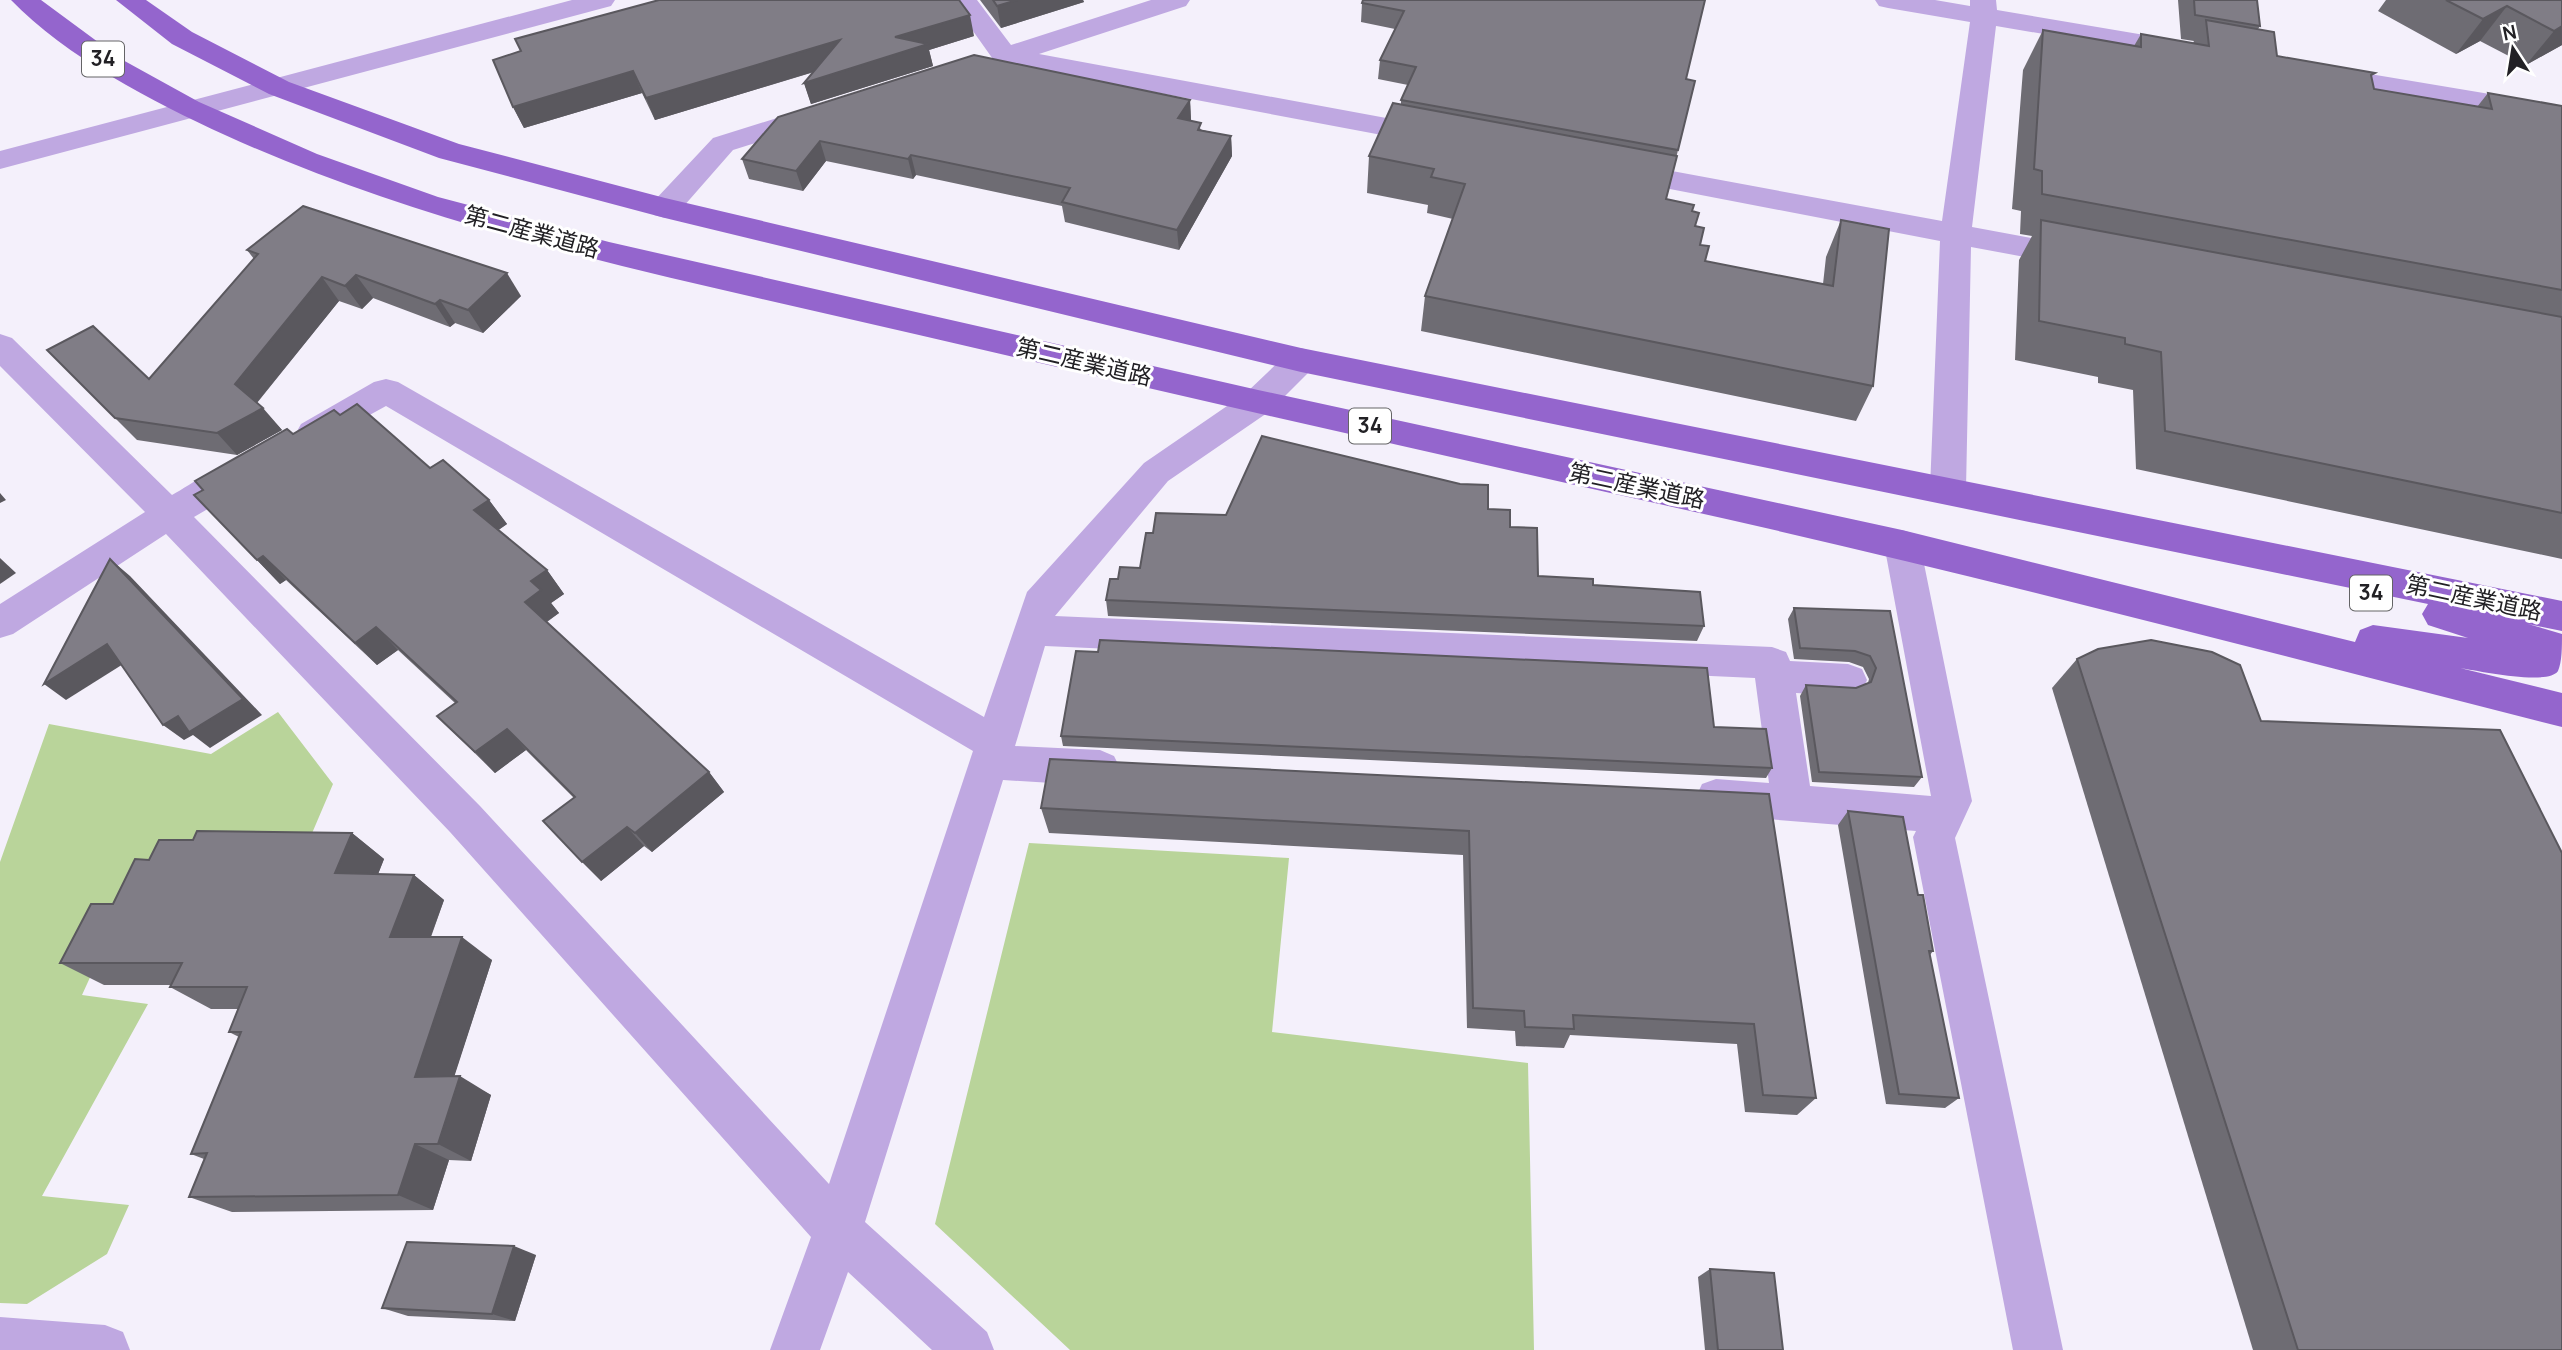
<svg xmlns="http://www.w3.org/2000/svg" width="2562" height="1350" viewBox="0 0 2562 1350" font-family="Manrope,'Noto Sans JP',sans-serif">
	<style>
		.green { fill: #b9d49a }
		.lines { fill: none; stroke-linecap: round; stroke-linejoin: round }
		.minor { fill: #bfa8e1; fill-rule: evenodd }
		.major { fill: #9465cd; fill-rule: evenodd }
		.wall { fill: #6e6c73 }
		.shaded-wall { fill: #5a585e }
		.building { fill: #807d86; stroke: #5a585e; stroke-width: 2 }
		.labels { text-anchor: middle; stroke-width: 6; stroke-linejoin: round; paint-order: stroke }
		.shield { fill: #fff; stroke: #646466; stroke-width: 2 }
		.shield-label { font-size: 21px; font-weight: bold; fill: #222125 }
		.street-label { font-size: 23px; fill: #222125; stroke: #fff }
	</style>
	<rect width="100%" height="100%" fill="#f4f0fb"/>
	<g class="green">
		<path d="M 278,712 L 333,784 L 307,845 L 118,916 L 82,995 L 148,1004 L 42,1196 L 129,1205 L 107,1254 L 27,1304 L 0,1303 L 0,862 L 49,724 L 211,754 Z"/>
		<path d="M 1029,843 L 1289,858 L 1272,1032 L 1528,1063 L 1534,1350 L 1070,1350 L 935,1224 Z"/>
	</g>
	<g class="lines">
		<g class="minor">
			<path d="M 572,0 L 615,0 L 611,6 L 0,169 L 0,151 Z"/>
			<path d="M 951,0 L 977,0 L 1011,45 L 1151,0 L 1190,0 L 1186,6 L 1039,54 L 1435,127 L 1445,130 L 1449,136 L 1445,142 L 1435,145 L 995,62 Z"/>
			<path d="M 1875,0 L 1935,0 L 1970,6 L 1970,0 L 1996,0 L 1997,10 L 2186,42 L 2196,44 L 2200,50 L 2196,56 L 2186,58 L 1996,26 L 1972,227 L 2079,247 L 2090,250 L 2094,257 L 2090,264 L 2079,267 L 1971,247 L 1966,489 L 1960,499 L 1948,502 L 1936,499 L 1930,489 L 1940,241 L 1618,179 L 1608,177 L 1603,170 L 1608,163 L 1618,161 L 1942,221 L 1970,22 L 1888,8 L 1879,6 Z"/>
			<path d="M 2322,66 L 2562,106 L 2562,124 L 2312,80 L 2308,74 L 2312,68 Z"/>
			<path d="M 815,106 L 825,109 L 829,115 L 825,121 L 733,150 L 676,215 L 665,218 L 654,215 L 650,208 L 654,201 L 713,138 Z"/>
			<path d="M 0,334 L 12,338 L 172,495 C 196,482 228,455 254,464 L 259,473 L 254,482 L 194,517 L 480,806 L 829,1184 L 973,751 L 386,406 L 313,446 L 301,442 L 296,433 L 301,424 L 374,382 L 386,379 L 398,382 L 984,717 L 1027,592 L 1144,463 L 1246,393 L 1289,352 L 1301,348 L 1313,352 L 1317,360 L 1313,368 L 1270,411 L 1168,481 L 1055,616 L 1772,647 L 1786,652 L 1790,661 L 1848,664 L 1862,669 L 1867,680 L 1862,691 L 1848,696 L 1796,693 L 1810,786 L 1931,796 L 1884,544 L 1889,534 L 1902,530 L 1915,534 L 1920,544 L 1972,801 L 1955,838 L 2063,1350 L 2013,1350 L 1913,837 L 1916,831 L 1716,815 L 1702,810 L 1696,797 L 1702,784 L 1716,779 L 1769,783 L 1755,678 L 1045,646 L 1015,746 L 1100,750 L 1114,756 L 1120,768 L 1114,780 L 1100,786 L 1003,780 L 865,1222 L 987,1332 L 994,1350 L 932,1350 L 848,1272 L 820,1350 L 770,1350 L 811,1237 L 450,832 L 166,534 L 13,634 L 0,638 L 0,604 L 145,512 L 0,366 Z"/>
			<path d="M 0,1317 L 105,1325 L 123,1332 L 130,1350 L 0,1350 Z"/>
		</g>
		<path class="major" d="M 11,0 L 41,0 L 121,59 L 199,102 L 317,154 L 438,197 L 609,242 L 1258,390 L 1902,530 L 2355,642 L 2360,630 L 2373,625 L 2468,638 L 2428,625 L 2422,614 L 2428,604 L 1301,372 L 665,218 L 439,158 L 269,94 L 172,44 L 116,0 L 146,0 L 192,32 L 289,82 L 459,144 L 665,198 L 1301,348 L 2562,601 L 2562,631 L 2528,624 L 2562,634 C 2562,647 2562,662 2558,671 C 2548,686 2479,671 2460,668 L 2562,693 L 2562,727 C 2268,652 1974,574 1677,508 C 1424,451 1171,394 919,335 C 685,280 445,235 225,135 C 153,102 66,57 11,0 Z"/>
	</g>
	<g class="wall">
		<path d="M 980,0 L 1083,0 L 1084,2 L 1001,28 Z"/>
		<path d="M 1363,0 L 1695,81 L 1666,199 L 1692,211 L 1705,261 L 1823,284 L 1826,257 L 1841,220 L 1873,386 L 1856,421 L 1421,331 L 1425,296 L 1453,219 L 1427,213 L 1428,205 L 1367,193 L 1369,156 L 1401,105 L 1401,100 L 1408,85 L 1378,79 L 1380,60 L 1395,29 L 1361,22 L 1362,3 Z"/>
		<path d="M 2178,0 L 2257,0 L 2260,26 L 2258,29 L 2277,56 L 2371,78 L 2374,89 L 2477,107 L 2488,93 L 2562,106 L 2562,559 L 2136,469 L 2133,390 L 2098,383 L 2098,377 L 2015,360 L 2019,260 L 2032,236 L 2020,234 L 2021,211 L 2012,209 L 2023,70 L 2043,30 L 2134,46 L 2141,34 L 2193,43 L 2194,41 L 2181,39 Z"/>
		<path d="M 2386,0 L 2562,0 L 2562,45 L 2526,65 L 2480,41 L 2456,54 L 2378,11 Z"/>
		<path d="M 974,36 L 929,50 L 933,66 L 811,104 L 804,83 L 814,72 L 655,120 L 642,93 L 524,128 L 513,107 L 521,51 Z"/>
		<path d="M 1190,100 L 1191,121 L 1202,130 L 1231,136 L 1232,156 L 1179,250 L 1065,222 L 1062,206 L 916,175 L 913,179 L 826,161 L 803,191 L 749,179 L 742,159 L 778,117 Z"/>
		<path d="M 247,250 L 521,296 L 483,333 L 455,323 L 450,327 L 373,298 L 362,309 L 339,301 L 257,403 L 282,430 L 237,455 L 137,440 L 47,350 L 149,379 L 254,259 Z"/>
		<path d="M 340,415 L 430,468 L 489,500 L 507,524 L 498,530 L 547,570 L 564,594 L 551,603 L 559,613 L 547,622 L 709,772 L 724,792 L 652,852 L 644,846 L 601,881 L 574,798 L 526,750 L 495,773 L 437,716 L 455,703 L 398,650 L 377,665 L 286,580 L 280,584 L 257,560 L 293,434 Z"/>
		<path d="M 1226,515 L 1510,527 L 1538,576 L 1593,585 L 1704,626 L 1697,641 L 1108,616 L 1106,600 L 1118,579 L 1140,568 L 1153,533 Z"/>
		<path d="M 1794,608 L 1890,611 L 1922,777 L 1914,787 L 1812,782 L 1800,696 L 1806,685 L 1856,688 L 1868,683 L 1869,679 L 1863,667 L 1849,662 L 1794,659 L 1788,619 Z"/>
		<path d="M 2077,659 L 2261,721 L 2562,1350 L 2253,1350 L 2052,688 Z"/>
		<path d="M 1714,727 L 1772,768 L 1766,778 L 1063,746 L 1061,736 Z"/>
		<path d="M 1769,794 L 1816,1098 L 1797,1115 L 1745,1112 L 1737,1044 L 1570,1035 L 1564,1048 L 1516,1046 L 1515,1031 L 1467,1028 L 1463,855 L 1049,833 L 1041,808 Z"/>
		<path d="M 1848,811 L 1918,895 L 1933,951 L 1930,955 L 1959,1098 L 1945,1108 L 1886,1104 L 1838,825 Z"/>
		<path d="M 352,833 L 384,859 L 378,874 L 414,875 L 444,900 L 431,937 L 492,960 L 454,1076 L 491,1095 L 471,1161 L 449,1160 L 433,1210 L 232,1212 L 189,1197 L 204,1159 L 191,1154 L 239,1037 L 229,1032 L 239,1009 L 211,1009 L 170,987 L 171,985 L 104,985 L 60,963 L 113,904 L 149,860 L 193,840 Z"/>
		<path d="M 536,1255 L 515,1321 L 408,1316 L 382,1308 Z"/>
		<path d="M 1710,1269 L 1783,1350 L 1705,1350 L 1698,1277 Z"/>
	</g>
	<g class="shaded-wall">
		<path d="M 1017,0 L 1083,0 L 1084,2 L 1001,28 L 997,6 Z"/>
		<path d="M 2507,6 L 2480,41 L 2456,54 L 2483,19 Z"/>
		<path d="M 970,15 L 974,36 L 929,50 L 933,66 L 811,104 L 804,83 L 895,37 Z"/>
		<path d="M 2562,26 L 2562,45 L 2526,65 L 2554,31 Z"/>
		<path d="M 840,40 L 846,62 L 655,120 L 646,98 Z"/>
		<path d="M 633,71 L 642,93 L 524,128 L 513,107 Z"/>
		<path d="M 1190,100 L 1191,120 L 1180,138 L 1178,118 Z"/>
		<path d="M 1231,136 L 1232,156 L 1179,250 L 1177,230 Z"/>
		<path d="M 820,141 L 826,161 L 803,191 L 796,171 Z"/>
		<path d="M 911,155 L 916,175 L 913,179 L 908,159 Z"/>
		<path d="M 507,273 L 521,296 L 483,333 L 468,310 Z"/>
		<path d="M 356,275 L 373,298 L 362,309 L 345,286 Z"/>
		<path d="M 322,277 L 339,301 L 254,406 L 235,384 Z"/>
		<path d="M 440,300 L 455,323 L 450,327 L 435,304 Z"/>
		<path d="M 263,408 L 282,430 L 237,455 L 217,433 Z"/>
		<path d="M 0,493 L 6,500 L 0,503 Z"/>
		<path d="M 489,500 L 507,524 L 493,534 L 474,510 Z"/>
		<path d="M 263,556 L 286,580 L 280,584 L 257,560 Z"/>
		<path d="M 0,558 L 16,573 L 0,584 Z"/>
		<path d="M 110,559 L 130,576 L 262,715 L 210,748 L 193,735 L 184,740 L 163,725 Z"/>
		<path d="M 547,570 L 564,594 L 551,603 L 559,613 L 543,624 L 525,602 L 531,581 Z"/>
		<path d="M 376,627 L 398,650 L 377,665 L 355,643 Z"/>
		<path d="M 107,644 L 128,661 L 66,700 L 44,684 Z"/>
		<path d="M 507,729 L 526,750 L 495,773 L 475,752 Z"/>
		<path d="M 709,772 L 724,792 L 652,852 L 635,833 Z"/>
		<path d="M 627,827 L 644,846 L 601,881 L 582,862 Z"/>
		<path d="M 352,833 L 384,859 L 369,897 L 335,873 Z"/>
		<path d="M 414,875 L 444,900 L 422,960 L 390,937 Z"/>
		<path d="M 462,937 L 492,960 L 448,1096 L 415,1077 Z"/>
		<path d="M 460,1076 L 491,1095 L 471,1161 L 438,1144 Z"/>
		<path d="M 415,1144 L 449,1160 L 433,1210 L 398,1195 Z"/>
		<path d="M 514,1246 L 536,1255 L 515,1321 L 492,1314 Z"/>
	</g>
	<g class="building">
		<path d="M 659,0 L 959,0 L 970,15 L 895,37 L 928,44 L 804,83 L 840,40 L 646,98 L 633,71 L 513,107 L 493,60 L 521,51 L 515,39 Z"/>
		<path d="M 993,0 L 1017,0 L 997,6 Z"/>
		<path d="M 1363,0 L 1705,0 L 1686,79 L 1695,81 L 1678,150 L 1401,100 L 1416,67 L 1380,60 L 1404,11 L 1362,3 Z"/>
		<path d="M 2194,0 L 2257,0 L 2260,26 L 2195,15 Z"/>
		<path d="M 2446,0 L 2562,0 L 2562,26 L 2554,31 L 2507,6 L 2483,19 Z"/>
		<path d="M 2206,20 L 2274,32 L 2277,56 L 2375,73 L 2371,75 L 2374,89 L 2492,109 L 2488,93 L 2562,106 L 2562,290 L 2042,194 L 2042,171 L 2034,169 L 2043,30 L 2141,47 L 2141,34 L 2209,46 Z"/>
		<path d="M 974,55 L 1190,100 L 1178,118 L 1201,123 L 1198,130 L 1231,136 L 1177,230 L 1062,202 L 1070,188 L 911,155 L 908,159 L 820,141 L 796,171 L 742,159 L 778,117 Z"/>
		<path d="M 1393,103 L 1677,156 L 1666,199 L 1694,205 L 1692,211 L 1699,213 L 1695,226 L 1704,228 L 1700,245 L 1709,246 L 1705,261 L 1833,286 L 1841,220 L 1889,229 L 1873,386 L 1425,296 L 1465,184 L 1431,177 L 1434,169 L 1369,156 Z"/>
		<path d="M 303,206 L 507,273 L 468,310 L 440,300 L 435,304 L 356,275 L 345,286 L 322,277 L 235,384 L 263,408 L 217,433 L 115,418 L 47,350 L 93,326 L 149,379 L 258,254 L 247,250 Z"/>
		<path d="M 2041,220 L 2562,317 L 2562,513 L 2165,431 L 2161,352 L 2125,344 L 2125,338 L 2039,321 Z"/>
		<path d="M 357,404 L 430,468 L 443,460 L 489,500 L 474,510 L 547,570 L 531,581 L 541,590 L 525,602 L 709,772 L 635,833 L 627,827 L 582,862 L 543,821 L 575,797 L 507,729 L 475,752 L 437,716 L 457,702 L 376,627 L 355,643 L 263,556 L 257,560 L 194,495 L 203,490 L 195,481 L 287,429 L 293,434 L 334,410 L 340,415 Z"/>
		<path d="M 1262,436 L 1460,484 L 1488,485 L 1488,509 L 1510,510 L 1510,527 L 1537,528 L 1538,576 L 1593,579 L 1593,585 L 1700,592 L 1704,626 L 1106,600 L 1110,579 L 1118,579 L 1120,567 L 1140,568 L 1146,533 L 1153,533 L 1156,513 L 1226,515 Z"/>
		<path d="M 110,559 L 243,699 L 189,732 L 178,716 L 163,725 L 107,644 L 44,684 Z"/>
		<path d="M 1794,608 L 1890,611 L 1922,777 L 1819,772 L 1806,685 L 1856,688 L 1871,682 L 1876,668 L 1870,656 L 1855,651 L 1800,648 Z"/>
		<path d="M 1100,640 L 1707,668 L 1714,727 L 1766,729 L 1772,768 L 1061,736 L 1076,651 L 1098,652 Z"/>
		<path d="M 2151,640 L 2212,652 L 2240,665 L 2261,721 L 2500,730 L 2562,853 L 2562,1350 L 2298,1350 L 2077,659 L 2098,649 Z"/>
		<path d="M 1050,759 L 1769,794 L 1816,1098 L 1763,1095 L 1754,1024 L 1573,1015 L 1574,1029 L 1525,1027 L 1524,1011 L 1473,1008 L 1469,831 L 1041,808 Z"/>
		<path d="M 1848,811 L 1903,817 L 1918,895 L 1923,895 L 1933,951 L 1929,951 L 1959,1098 L 1899,1094 Z"/>
		<path d="M 197,831 L 352,833 L 335,873 L 414,875 L 390,937 L 462,937 L 415,1077 L 460,1076 L 438,1144 L 415,1144 L 398,1195 L 189,1197 L 207,1153 L 191,1154 L 241,1032 L 229,1032 L 247,987 L 170,987 L 182,963 L 60,963 L 91,904 L 113,904 L 135,859 L 149,860 L 159,840 L 193,840 Z"/>
		<path d="M 407,1242 L 514,1246 L 492,1314 L 382,1308 Z"/>
		<path d="M 1710,1269 L 1774,1273 L 1783,1350 L 1718,1350 Z"/>
	</g>
	<g class="labels">
		<g class="shield">
			<rect x="82" y="41.5" width="42" height="35" rx="5"/>
			<rect x="1349" y="408.5" width="42" height="35" rx="5"/>
			<rect x="2350" y="575.5" width="42" height="35" rx="5"/>
		</g>
		<g class="shield-label">
			<text x="103" y="66">34</text>
			<text x="1370" y="433">34</text>
			<text x="2371" y="600">34</text>
		</g>
		<g class="street-label">
			<text transform="translate(532 232) rotate(15)" y="8">第二産業道路</text>
			<text transform="translate(1084 362) rotate(13)" y="8">第二産業道路</text>
			<text transform="translate(1637 486) rotate(12)" y="8">第二産業道路</text>
			<text transform="translate(2474 598) rotate(12)" y="8">第二産業道路</text>
		</g>
	</g>
	<g transform="translate(2513 49) rotate(348)" stroke="#ffffff" stroke-width="5" paint-order="stroke">
	<path d="M0-5L12 26L0 18L-12 26Z" fill="#222125"/>
	<text y="-10" font-size="19" font-weight="bold" text-anchor="middle" fill="#222125">N</text>
	</g>
</svg>
